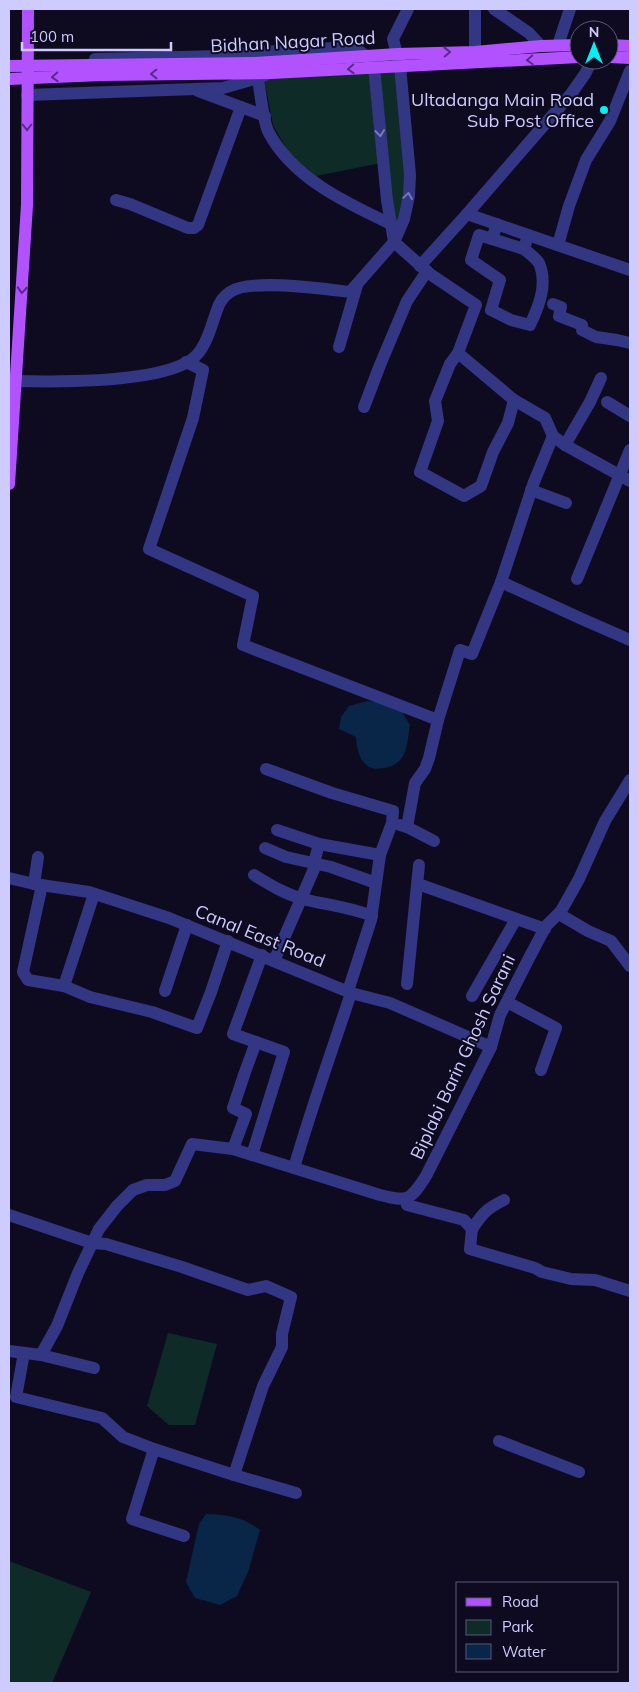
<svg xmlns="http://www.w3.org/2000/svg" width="639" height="1692" viewBox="0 0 639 1692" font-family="Mulish,sans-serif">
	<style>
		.green { fill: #0e2b28 }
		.water { fill: #092547 }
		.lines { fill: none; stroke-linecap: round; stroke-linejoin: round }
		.minor { stroke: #333683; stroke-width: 12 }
		.major { stroke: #b252ff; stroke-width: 12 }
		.major-bridge { stroke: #b252ff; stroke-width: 12 }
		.oneway { stroke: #582b85 }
		.oneway2 { stroke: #7879bb }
		.poi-dot { fill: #00f0f6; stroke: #0e0b21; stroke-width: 2 }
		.labels { text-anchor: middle; stroke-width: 4; stroke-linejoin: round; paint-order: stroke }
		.street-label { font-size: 18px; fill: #cdcbff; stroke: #0e0b21 }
		.poi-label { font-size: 18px; fill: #cdcbff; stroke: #0e0b21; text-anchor: end }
	</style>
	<rect width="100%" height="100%" fill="#0e0b21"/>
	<g class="green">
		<path d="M 397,66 L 406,193 L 395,233 L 378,68 Z"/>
		<path d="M 371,69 L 381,163 L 316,176 L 290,155 L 273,125 L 264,79 Z"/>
		<path d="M 168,1333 L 217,1344 L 195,1425 L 169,1425 L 147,1406 Z"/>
		<path d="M 9,1561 L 91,1592 L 52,1683 L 9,1683 Z"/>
	</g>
	<g class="water">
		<path d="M 367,701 L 377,702 L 402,712 L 410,725 C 408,736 408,750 401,759 C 397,764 391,767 384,768 C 363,773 357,754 356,737 L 339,729 L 341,717 L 349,706 Z"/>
		<path d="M 206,1514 C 226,1514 245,1518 260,1530 L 248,1572 L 237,1596 L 220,1605 L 195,1598 L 186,1582 L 199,1524 Z"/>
	</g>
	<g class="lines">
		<g class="minor">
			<path d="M 494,9 L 529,33 L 541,46"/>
			<path d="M 558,45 L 570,9"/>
			<path d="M 475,52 L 475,9"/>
			<path d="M 373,57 L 387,200 L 394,242 L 430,274 L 476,305 L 458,353 L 514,400 L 545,418 L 553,436 L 565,445 L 630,481"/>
			<path d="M 95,59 L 222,56 L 259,52 L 354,47 L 366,56"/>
			<path d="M 258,78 C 260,92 263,119 268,131 C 291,177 346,203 391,224"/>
			<path d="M 198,91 L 265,116"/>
			<path d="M 27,95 L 223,88 L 258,78 L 267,74"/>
			<path d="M 116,200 L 130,204 L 188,228 L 194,228 L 198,225 L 241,107"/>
			<path d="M 467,214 L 571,94 L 585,74 L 592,60"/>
			<path d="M 497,224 L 492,239 L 479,235 L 471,260 L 500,280 L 491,310 L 511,320 L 530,325 C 539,306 548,284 539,263 C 536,258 529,253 524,249 L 528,235"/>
			<path d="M 492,239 L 524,249"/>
			<path d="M 558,245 L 569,206 L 586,160 L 610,121 L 630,71"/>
			<path d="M 420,266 L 467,214 L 630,270"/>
			<path d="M 553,304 L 561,307 L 559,316 L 582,325 L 582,330 L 596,337 L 617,340 L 630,343"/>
			<path d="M 339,347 L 357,285"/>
			<path d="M 458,353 L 450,364 L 435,401 L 438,421 L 420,472 L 464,496 L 481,486 L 493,452 L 508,423 L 514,400"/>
			<path d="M 186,362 L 203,370 L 193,418 L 149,549 L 253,596 L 243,645 L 438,720"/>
			<path d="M 16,381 C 58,382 156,383 191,360 C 206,350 211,326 217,310 C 219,303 224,296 230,292 C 249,278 325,289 350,292 L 394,242 L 404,219 L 409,196 L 410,175 L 400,66 L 393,39 L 408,9"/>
			<path d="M 607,402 L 630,416"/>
			<path d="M 364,407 L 380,365 L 407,301 L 427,271"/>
			<path d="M 565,445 L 590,402 L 601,378"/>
			<path d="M 531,490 L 566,503"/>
			<path d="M 577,579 L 630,450"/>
			<path d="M 501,582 L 582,619 L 630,640"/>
			<path d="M 266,769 L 332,793 L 393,811 L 392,823 L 380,855 L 371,920 L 348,991"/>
			<path d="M 400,825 L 407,827 L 434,841"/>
			<path d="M 407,827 L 415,783 L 425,769 L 429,758 L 438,720 L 460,650 L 472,654 L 501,582 L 534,482 L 553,436"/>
			<path d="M 277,830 L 319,844 L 380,855"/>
			<path d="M 265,848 L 286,857 L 331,867 L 376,883"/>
			<path d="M 254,875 C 270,885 285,894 303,899 C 326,905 350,907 372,916"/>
			<path d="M 9,878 L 34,884 L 89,892 L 169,918 L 351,993 L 390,1003 L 491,1047"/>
			<path d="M 34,884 L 38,857"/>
			<path d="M 418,884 L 545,929"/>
			<path d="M 42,885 L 23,972 L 28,980 L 64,986 L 90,997 L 152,1012 L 197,1028 L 211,992 L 228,941"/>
			<path d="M 559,914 L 588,931 L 611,941 L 630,966"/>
			<path d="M 274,961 L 314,869 L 314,863 L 319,844"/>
			<path d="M 407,984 L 419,865"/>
			<path d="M 64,986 L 94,894"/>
			<path d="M 165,991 L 187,925"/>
			<path d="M 472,996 L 516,919"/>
			<path d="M 507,1002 L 556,1028 L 541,1070"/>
			<path d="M 233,1149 L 246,1114 L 233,1108 L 245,1072 L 256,1042"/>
			<path d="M 252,1155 L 284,1052 L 233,1034 L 262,955"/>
			<path d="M 294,1168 C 311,1109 332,1051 351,993"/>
			<path d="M 407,1205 L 464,1220 L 472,1229 L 470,1249 L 535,1268 L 542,1272 L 571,1279 L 595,1280 L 630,1291"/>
			<path d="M 9,1215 L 92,1243 L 106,1244 L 182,1267 L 248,1290 L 266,1286 L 291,1297 L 282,1334 L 282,1347 L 263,1386 L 234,1475 L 154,1449 L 123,1437 L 102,1418 L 16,1397 L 24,1353"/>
			<path d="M 472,1229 C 483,1213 486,1209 504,1200"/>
			<path d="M 9,1351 L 41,1355 L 57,1326 L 78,1273 L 99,1229 L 117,1206 L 133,1190 L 147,1185 L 165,1185 L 175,1181 L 192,1144 L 233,1149 L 380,1195 C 408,1202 410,1201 426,1176 L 491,1047 L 500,1015 L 528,960 L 546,926 L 561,911 L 579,879 L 605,821 L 630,780"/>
			<path d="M 41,1355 L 94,1368"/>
			<path d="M 499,1441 L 579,1472"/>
			<path d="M 154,1449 L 132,1519 L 184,1536"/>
			<path d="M 234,1475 L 296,1493"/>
		</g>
		<g class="major">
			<path d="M 609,45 L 630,46"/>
			<path d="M 609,57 L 630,58"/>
			<path d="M 255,63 L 398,54 L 475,52 L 541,46 L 579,45"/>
			<path d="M 101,75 L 271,73 L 579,57"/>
			<path d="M 9,484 L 27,205 L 28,9"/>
		</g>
		<g class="major-bridge">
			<path d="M 9,66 L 255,63"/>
			<path d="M 9,79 L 101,75"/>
		</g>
	</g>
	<defs><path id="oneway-chevron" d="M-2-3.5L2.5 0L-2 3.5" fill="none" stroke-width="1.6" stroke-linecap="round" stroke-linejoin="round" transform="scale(1.25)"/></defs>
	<g class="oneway">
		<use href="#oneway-chevron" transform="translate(447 52) rotate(-1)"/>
		<use href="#oneway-chevron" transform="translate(530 60) rotate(177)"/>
		<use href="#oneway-chevron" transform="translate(351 69) rotate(177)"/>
		<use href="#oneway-chevron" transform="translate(154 74) rotate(179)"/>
		<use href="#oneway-chevron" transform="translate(55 77) rotate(177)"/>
		<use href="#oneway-chevron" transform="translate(27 127) rotate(90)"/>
		<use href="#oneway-chevron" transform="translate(22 290) rotate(94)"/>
	</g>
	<g class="oneway2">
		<use href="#oneway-chevron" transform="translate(380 133) rotate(84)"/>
		<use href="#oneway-chevron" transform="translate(408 196) rotate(-82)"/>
	</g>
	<circle class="poi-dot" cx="604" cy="110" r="5"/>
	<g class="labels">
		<g class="street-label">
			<text transform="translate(293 42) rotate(-3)" y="6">Bidhan Nagar Road</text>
			<text transform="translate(260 936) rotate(22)" y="6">Canal East Road</text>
			<text transform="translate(463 1057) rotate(-65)" y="6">Biplabi Barin Ghosh Sarani</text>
		</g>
		<g class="poi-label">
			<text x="594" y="106">Ultadanga Main Road<tspan x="594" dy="21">Sub Post Office</tspan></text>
		</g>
	</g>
	<rect width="639" height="1692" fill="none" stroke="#cdcbff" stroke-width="20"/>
	<rect x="456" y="1582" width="162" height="90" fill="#0e0b21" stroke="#5a587a"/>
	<rect x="466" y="1598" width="25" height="8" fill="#b252ff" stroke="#5a587a"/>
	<text x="502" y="1607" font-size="15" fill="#cdcbff">Road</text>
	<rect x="466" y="1620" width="25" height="15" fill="#0e2b28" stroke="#5a587a"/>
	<text x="502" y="1632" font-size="15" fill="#cdcbff">Park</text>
	<rect x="466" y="1644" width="25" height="15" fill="#092547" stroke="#5a587a"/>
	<text x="502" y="1657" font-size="15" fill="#cdcbff">Water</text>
	<g transform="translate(594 45)"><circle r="24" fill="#0e0b21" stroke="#5a587a"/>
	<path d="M0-4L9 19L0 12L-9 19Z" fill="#00f0f6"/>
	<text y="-8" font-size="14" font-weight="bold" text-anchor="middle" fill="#cdcbff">N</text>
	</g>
	<path d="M22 42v8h149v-8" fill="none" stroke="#cdcbff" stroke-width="2.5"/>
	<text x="30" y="42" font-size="15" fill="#cdcbff" stroke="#0e0b21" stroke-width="4" paint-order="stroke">100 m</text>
</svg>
